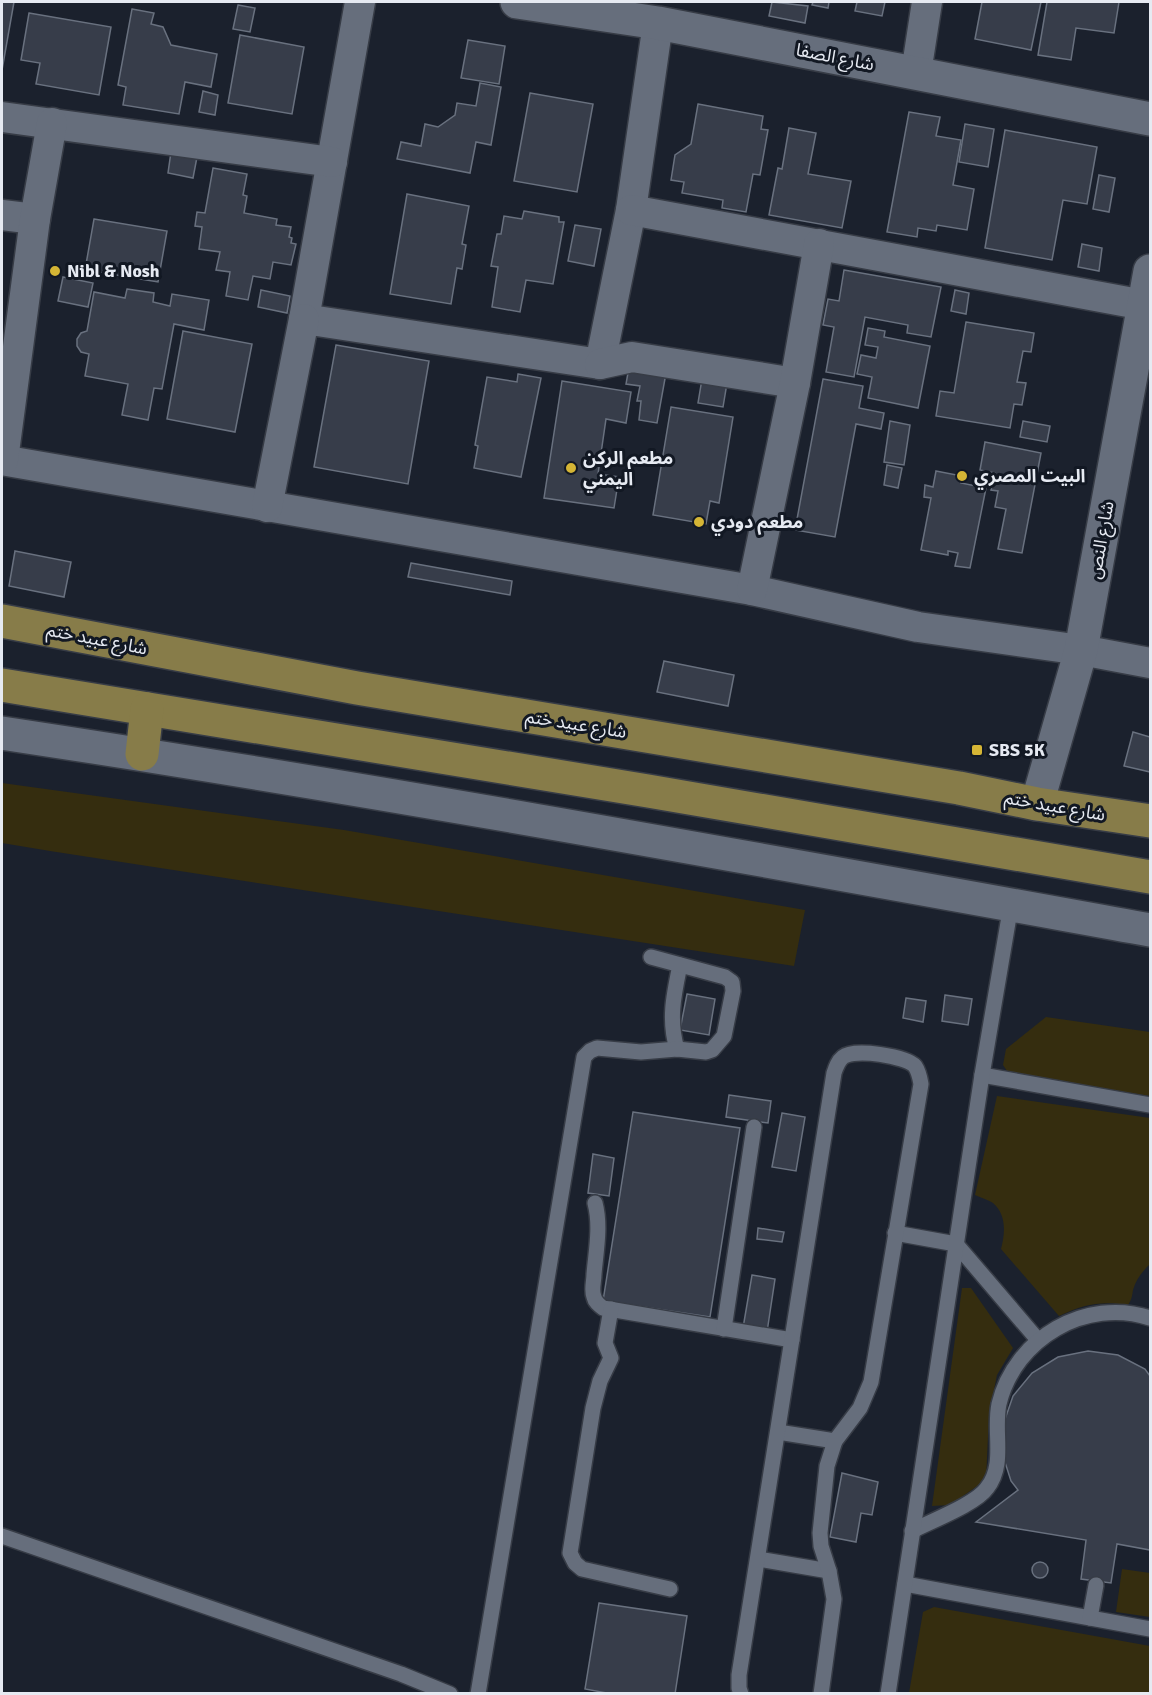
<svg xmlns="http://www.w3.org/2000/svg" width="1152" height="1695" viewBox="0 0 1152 1695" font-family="Signika,'Noto Sans Arabic',sans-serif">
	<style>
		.green { fill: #352d0f }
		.building { fill: #373d4a; stroke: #69717f; stroke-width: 1.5 }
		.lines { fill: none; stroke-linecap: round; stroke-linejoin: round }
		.service-casing { stroke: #373c46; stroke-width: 18 }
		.minor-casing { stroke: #373c46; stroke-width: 33 }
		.tertiary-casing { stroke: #373c46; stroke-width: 36 }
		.primary-casing { stroke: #373c46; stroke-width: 36 }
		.service { stroke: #666e7c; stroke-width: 15 }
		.minor { stroke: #666e7c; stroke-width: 30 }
		.tertiary { stroke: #666e7c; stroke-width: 33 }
		.primary { stroke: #877c49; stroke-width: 33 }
		.poi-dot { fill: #d5b535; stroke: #121823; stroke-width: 2 }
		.labels { text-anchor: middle; stroke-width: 6; stroke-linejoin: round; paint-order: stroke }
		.street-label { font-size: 18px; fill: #e6eaf2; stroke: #121823 }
		.poi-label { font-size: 18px; font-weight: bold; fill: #e6eaf2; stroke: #121823; text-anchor: start }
	</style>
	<rect width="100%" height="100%" fill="#1b212d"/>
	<g class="green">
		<path d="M 2,783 L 344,830 L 805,910 L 794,966 L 50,851 L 2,843 Z"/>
		<path d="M 1046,1017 L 1150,1032 L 1150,1096 L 1013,1074 L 1007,1071 L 1003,1065 L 1006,1049 Z"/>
		<path d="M 997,1096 L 1150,1118 L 1150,1264 C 1143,1271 1136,1279 1133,1290 C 1132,1296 1132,1299 1128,1305 C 1100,1301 1085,1304 1059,1316 L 1001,1249 C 1005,1234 1007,1215 993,1203 C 989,1200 981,1198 975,1195 Z"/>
		<path d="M 962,1288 L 971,1288 L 1013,1348 L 997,1375 L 989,1415 L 986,1480 L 950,1505 L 932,1506 Z"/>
		<path d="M 1122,1569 L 1150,1573 L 1150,1617 L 1116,1612 Z"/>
		<path d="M 934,1607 L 1150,1646 L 1150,1693 L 909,1693 L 923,1612 Z"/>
	</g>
	<g class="building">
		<path d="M 2,2 L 14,2 L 2,70 Z"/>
		<path d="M 772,2 L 808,6 L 805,23 L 769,16 Z"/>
		<path d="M 813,2 L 829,2 L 828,8 L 812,5 Z"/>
		<path d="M 857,2 L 885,2 L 882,16 L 855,11 Z"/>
		<path d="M 982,2 L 1041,2 L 1031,50 L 975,39 Z"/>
		<path d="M 1047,2 L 1119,2 L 1114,33 L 1076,28 L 1071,60 L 1038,55 Z"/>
		<path d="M 238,5 L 255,8 L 250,32 L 233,29 Z"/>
		<path d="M 132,9 L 154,13 L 151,24 L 163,27 L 171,45 L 217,54 L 211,87 L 185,82 L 179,114 L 123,105 L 126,87 L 118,85 Z"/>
		<path d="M 29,13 L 111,27 L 99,95 L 36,84 L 40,63 L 21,60 Z"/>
		<path d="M 240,35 L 304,47 L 292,114 L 228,103 Z"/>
		<path d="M 468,40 L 505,46 L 499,84 L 461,78 Z"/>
		<path d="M 480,83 L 501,87 L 491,145 L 476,142 L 470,173 L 397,159 L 401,142 L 421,146 L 425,124 L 438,127 L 455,115 L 457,103 L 476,106 Z"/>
		<path d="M 203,91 L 218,95 L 215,115 L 199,112 Z"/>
		<path d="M 530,93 L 593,104 L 577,192 L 514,181 Z"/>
		<path d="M 698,104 L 763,116 L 761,129 L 768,130 L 760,175 L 753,174 L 746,212 L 722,208 L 723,200 L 682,193 L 684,182 L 671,180 L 675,155 L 691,144 Z"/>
		<path d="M 909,112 L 940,117 L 936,136 L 961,140 L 953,185 L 974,189 L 967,230 L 937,225 L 936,231 L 918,228 L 917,237 L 887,232 Z"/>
		<path d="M 965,124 L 994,129 L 988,167 L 959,162 Z"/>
		<path d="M 789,128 L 816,133 L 808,174 L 851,181 L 842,228 L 769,215 L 778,168 L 782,169 Z"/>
		<path d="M 1005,130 L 1097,147 L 1087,204 L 1063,200 L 1052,260 L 985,248 Z"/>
		<path d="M 171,152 L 197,157 L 193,178 L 168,173 Z"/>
		<path d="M 213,168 L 247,174 L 243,195 L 247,196 L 244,213 L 277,219 L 276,225 L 291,227 L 289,237 L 292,238 L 291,243 L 296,244 L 291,265 L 273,262 L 270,279 L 253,276 L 248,300 L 226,296 L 230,272 L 216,270 L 220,252 L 199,249 L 202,227 L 195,226 L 197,212 L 205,213 Z"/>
		<path d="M 1099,175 L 1115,178 L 1109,212 L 1093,209 Z"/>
		<path d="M 407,194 L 469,206 L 462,244 L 466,245 L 462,269 L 457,268 L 451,304 L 390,294 Z"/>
		<path d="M 524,211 L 559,217 L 559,222 L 564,222 L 553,284 L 526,280 L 520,312 L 492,307 L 498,267 L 491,266 L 497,234 L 501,234 L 504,216 L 522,219 Z"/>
		<path d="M 94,219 L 167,231 L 158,282 L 85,270 Z"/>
		<path d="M 575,225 L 601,229 L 594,266 L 568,261 Z"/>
		<path d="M 1082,244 L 1102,248 L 1099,271 L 1078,267 Z"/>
		<path d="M 844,270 L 941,287 L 931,337 L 907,333 L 908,325 L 865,317 L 854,377 L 826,372 L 834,327 L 823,325 L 828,299 L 839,301 Z"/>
		<path d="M 63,277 L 93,283 L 88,307 L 58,301 Z"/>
		<path d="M 127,289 L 154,293 L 153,302 L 170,306 L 172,294 L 209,300 L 204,330 L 174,324 L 162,389 L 154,388 L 148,420 L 122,415 L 128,384 L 85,376 L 89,354 L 81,352 L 77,346 L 77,339 L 81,333 L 87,331 L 94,292 L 125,298 Z"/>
		<path d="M 261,290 L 290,296 L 287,313 L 258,307 Z"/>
		<path d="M 955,290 L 969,293 L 966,314 L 951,311 Z"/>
		<path d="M 966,322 L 1034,333 L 1031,352 L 1023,351 L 1017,382 L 1026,383 L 1022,405 L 1014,404 L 1010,428 L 936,416 L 940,391 L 954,393 Z"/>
		<path d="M 868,328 L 885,331 L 884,337 L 930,346 L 918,408 L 868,398 L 872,377 L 857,374 L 861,355 L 876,358 L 878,347 L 865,345 Z"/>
		<path d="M 183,331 L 252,344 L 235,432 L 167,419 Z"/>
		<path d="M 336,345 L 429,361 L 408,484 L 314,467 Z"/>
		<path d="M 629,367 L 666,373 L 657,423 L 639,420 L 641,401 L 637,401 L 640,386 L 626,384 Z"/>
		<path d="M 518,374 L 541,378 L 521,477 L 474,468 L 478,446 L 475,445 L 487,377 L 517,382 Z"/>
		<path d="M 702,379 L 727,383 L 723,407 L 698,403 Z"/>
		<path d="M 823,379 L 863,386 L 859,408 L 884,413 L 881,429 L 856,424 L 835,537 L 795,530 Z"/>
		<path d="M 562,381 L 631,392 L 626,423 L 606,419 L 598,474 L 619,477 L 614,508 L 544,498 Z"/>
		<path d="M 671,407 L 733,417 L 719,503 L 710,501 L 706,524 L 653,515 Z"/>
		<path d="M 890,421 L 910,425 L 904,465 L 884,462 Z"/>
		<path d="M 1023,421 L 1050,426 L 1047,442 L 1020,437 Z"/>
		<path d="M 985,442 L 1041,453 L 1022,553 L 998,549 L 1006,509 L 995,507 L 998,491 L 991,490 L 995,473 L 980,470 Z"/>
		<path d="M 887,465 L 902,468 L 898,488 L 884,485 Z"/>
		<path d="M 936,471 L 962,476 L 961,483 L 986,488 L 970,568 L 955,566 L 958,553 L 948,551 L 948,555 L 921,550 L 931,498 L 924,497 L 925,485 L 933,487 Z"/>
		<path d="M 15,551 L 71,562 L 64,597 L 9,586 Z"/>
		<path d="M 411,563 L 512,581 L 510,595 L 408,577 Z"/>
		<path d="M 664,661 L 734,675 L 728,706 L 657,692 Z"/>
		<path d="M 1133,732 L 1150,737 L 1150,772 L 1124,766 Z"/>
		<path d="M 687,994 L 715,999 L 709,1035 L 680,1030 Z"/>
		<path d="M 945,995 L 972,999 L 968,1025 L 942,1021 Z"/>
		<path d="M 906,998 L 926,1001 L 923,1022 L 903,1018 Z"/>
		<path d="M 729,1095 L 771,1101 L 768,1123 L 726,1117 Z"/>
		<path d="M 633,1112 L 740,1128 L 710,1317 L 603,1301 Z"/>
		<path d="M 782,1113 L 805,1117 L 796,1171 L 772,1167 Z"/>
		<path d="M 593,1154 L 614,1158 L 609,1196 L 588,1193 Z"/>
		<path d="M 758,1228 L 784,1232 L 782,1242 L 757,1239 Z"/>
		<path d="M 752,1275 L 775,1279 L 767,1332 L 743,1328 Z"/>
		<path d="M 1088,1351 L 1118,1355 L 1145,1369 L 1150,1376 L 1150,1550 L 1117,1544 L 1111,1583 L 1081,1579 L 1086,1540 L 976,1522 L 1018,1490 L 1011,1481 L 1002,1453 L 1003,1425 L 1013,1396 L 1032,1373 L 1058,1357 Z"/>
		<path d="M 842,1473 L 878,1482 L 872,1515 L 861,1513 L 856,1542 L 830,1537 Z"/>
		<circle cx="1040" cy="1570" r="8"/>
		<path d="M 599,1603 L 687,1616 L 675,1694 L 612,1694 L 585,1689 Z"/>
	</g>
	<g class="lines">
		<g class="service-casing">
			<g id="service">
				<path d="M 677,1049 C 668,1019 674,994 680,965"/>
				<path d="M 982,1075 L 1150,1105"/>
				<path d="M 595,1203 C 601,1226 596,1251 594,1274 C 594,1282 591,1290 594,1297 C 595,1302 599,1305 603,1308 L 792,1340"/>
				<path d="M 895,1233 L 956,1244 L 1038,1340"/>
				<path d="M 611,1309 L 605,1343 L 611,1358 L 600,1381 L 593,1408 L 570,1553 L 575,1563 L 582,1569 L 670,1589"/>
				<path d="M 724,1329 L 754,1127"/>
				<path d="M 778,1432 L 835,1441"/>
				<path d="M 912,1531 C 931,1521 976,1504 987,1488 C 1006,1464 993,1432 999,1404 C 1015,1338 1086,1297 1150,1318"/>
				<path d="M 2,1536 L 401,1674 L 450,1694"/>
				<path d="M 758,1559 L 829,1571"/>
				<path d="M 905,1584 L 1150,1629"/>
				<path d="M 1090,1618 L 1096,1585"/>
				<path d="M 478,1694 L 584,1057 L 590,1051 L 597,1048 L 641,1052 L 677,1049 L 706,1052 L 712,1050 L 724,1036 L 733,991 L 732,982 L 725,977 L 651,957"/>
				<path d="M 741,1694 L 739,1688 L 739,1675 L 834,1073 C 836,1067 838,1061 843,1057 C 854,1048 906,1056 915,1066 C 919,1072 920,1078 921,1084 L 871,1382 L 860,1408 L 835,1441 L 827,1466 L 820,1533 L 821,1546 L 829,1571 L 834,1599 L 821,1694"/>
				<path d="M 888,1694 L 982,1075 L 1011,905"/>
			</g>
		</g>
		<g class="minor-casing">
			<g id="minor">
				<path d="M 360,2 L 304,319 L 600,364 L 631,210 L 658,23"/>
				<path d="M 916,73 L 927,2"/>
				<path d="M 2,117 L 332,162"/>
				<path d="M 631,210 L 1144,305"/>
				<path d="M 2,215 L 35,219"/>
				<path d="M 600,364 L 632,357 L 795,383"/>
				<path d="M 2,460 L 752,590 L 918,627 L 1081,650 L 1150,663"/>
				<path d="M 3,460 L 35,219 L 52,123"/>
				<path d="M 267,507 L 304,319"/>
				<path d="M 752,590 L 795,383 L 819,244"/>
			</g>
		</g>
		<g class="tertiary-casing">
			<g id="tertiary">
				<path d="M 517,2 L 658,23 L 1150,119"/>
				<path d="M 2,733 C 386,791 768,861 1150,930"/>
				<path d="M 1037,804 L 1081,650 L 1150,271"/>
			</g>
		</g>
		<g class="primary-casing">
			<g id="primary">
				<path d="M 2,621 L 357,688 L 959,788 L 1037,804 L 1150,821"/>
				<path d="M 2,685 L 648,791 L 1150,877"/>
				<path d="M 142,754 L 147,709"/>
			</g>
		</g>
		<use href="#service" class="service"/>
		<use href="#minor" class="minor"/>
		<use href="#tertiary" class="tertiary"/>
		<use href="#primary" class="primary"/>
	</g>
	<g class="poi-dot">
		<circle cx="55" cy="271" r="6"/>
		<circle cx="571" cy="468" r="6"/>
		<circle cx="962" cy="476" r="6"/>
		<circle cx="699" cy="522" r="6"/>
		<rect x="971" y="744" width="12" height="12" rx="3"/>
	</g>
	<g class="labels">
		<g class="street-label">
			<text transform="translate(835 57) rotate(11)" y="6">شارع الصفا</text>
			<text transform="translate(1101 540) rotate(-80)" y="6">شارع النص</text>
			<text transform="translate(97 639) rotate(11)" y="6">شارع عبيد ختم</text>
			<text transform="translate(576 724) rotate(9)" y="6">شارع عبيد ختم</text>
			<text transform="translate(1055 806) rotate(10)" y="6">شارع عبيد ختم</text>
		</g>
		<g class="poi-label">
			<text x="67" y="277">Nibl &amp; Nosh</text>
			<text x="583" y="464">مطعم الركن<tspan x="583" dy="21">اليمني</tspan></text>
			<text x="974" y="482">البيت المصري</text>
			<text x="711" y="528">مطعم دودي</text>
			<text x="989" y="756">SBS 5K</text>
		</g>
	</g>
	<rect width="1152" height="1695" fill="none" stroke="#e6eaf2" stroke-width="6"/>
</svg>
